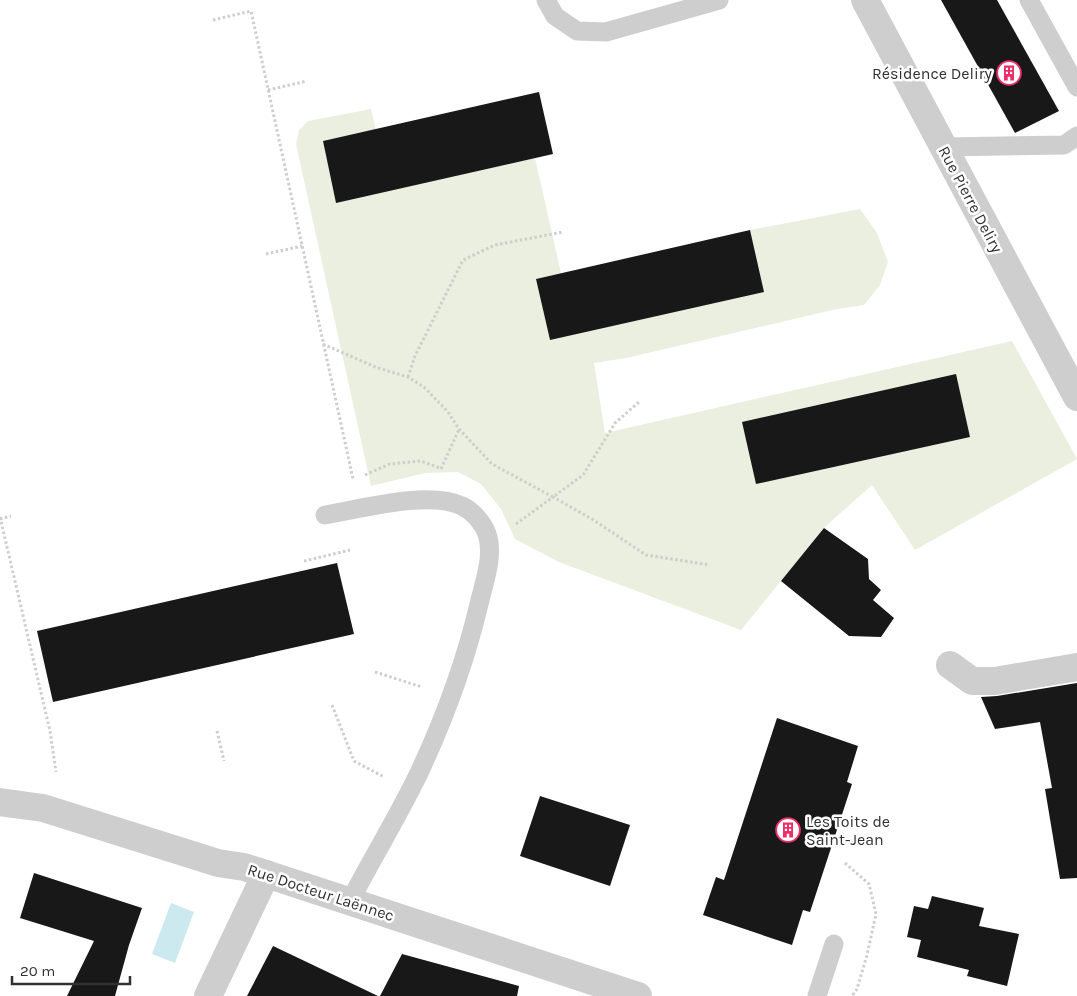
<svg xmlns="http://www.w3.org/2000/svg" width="1077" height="996" viewBox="0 0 1077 996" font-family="Karla,sans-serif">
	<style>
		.green { fill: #ebefdf }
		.water { fill: #cbe9ef }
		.building { fill: #181818 }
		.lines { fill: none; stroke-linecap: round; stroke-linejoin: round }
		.path { stroke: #cecece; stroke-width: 3; stroke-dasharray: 2.5 2.5; stroke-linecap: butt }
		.lane { stroke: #cecece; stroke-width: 19 }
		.street { stroke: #cecece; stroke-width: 28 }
		.labels { text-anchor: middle; stroke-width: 5; stroke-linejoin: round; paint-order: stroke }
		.poi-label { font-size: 16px; fill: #313131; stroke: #fff; text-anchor: end }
		.street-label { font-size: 16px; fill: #313131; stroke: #fff }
	</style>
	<rect width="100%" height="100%" fill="#fff"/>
	<path class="green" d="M 371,109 L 376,130 L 323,141 L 336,202 L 535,158 L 561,273 L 536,279 L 550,340 L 750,230 L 860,209 L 877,233 L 888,262 L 880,285 L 864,305 L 837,309 L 626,358 L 594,363 L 605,433 L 1012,341 L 1077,459 L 915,550 L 872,485 L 826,526 L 741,630 L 559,562 L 515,539 L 501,509 L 481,484 L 458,472 L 425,473 L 371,486 L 296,144 L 299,130 L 308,121 Z"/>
	<path class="water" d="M 171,903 L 194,912 L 175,963 L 152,954 Z"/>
	<g class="building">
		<path d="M 941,0 L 997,0 L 1059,111 L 1015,133 Z"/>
		<path d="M 539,92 L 553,154 L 336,203 L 323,141 Z"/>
		<path d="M 750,230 L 764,292 L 550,340 L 536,279 Z"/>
		<path d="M 956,374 L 970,437 L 756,484 L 742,422 Z"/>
		<path d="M 824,528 L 868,559 L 869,579 L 881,590 L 873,600 L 894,618 L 881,637 L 849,636 L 781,581 Z"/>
		<path d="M 337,563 L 354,634 L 53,702 L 37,631 Z"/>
		<path d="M 1077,683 L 1077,878 L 1060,879 L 1045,789 L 1052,788 L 1040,722 L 995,729 L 981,697 L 997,696 Z"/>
		<path d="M 777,718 L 858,746 L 847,782 L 852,784 L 810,912 L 803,910 L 792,945 L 703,915 L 716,877 L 724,880 Z"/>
		<path d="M 540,796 L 630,825 L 610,886 L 520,856 Z"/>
		<path d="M 34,873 L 142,908 L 129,945 L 115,996 L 67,996 L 94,941 L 20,918 Z"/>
		<path d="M 932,896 L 984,908 L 979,926 L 1019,934 L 1007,986 L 967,976 L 969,970 L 917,957 L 921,940 L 907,937 L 914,906 L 928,909 Z"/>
		<path d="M 273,946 L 292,955 L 378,996 L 247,996 Z"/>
		<path d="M 402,954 L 519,986 L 517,996 L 380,996 Z"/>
	</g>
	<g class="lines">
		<g class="path">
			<path d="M 213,20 L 251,11 L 353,479"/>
			<path d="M 268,90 L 307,81"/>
			<path d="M 266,254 L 302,246"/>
			<path d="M 323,344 L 375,367 L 408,377 L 424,387 L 448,412 L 459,429 L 492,464 L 553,497 L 583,475 L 615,423 L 639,402"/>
			<path d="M 408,377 L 415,356 L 463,260 L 495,245 L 563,232"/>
			<path d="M 441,469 L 459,429"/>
			<path d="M 365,475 L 390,464 L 421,461 L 440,468"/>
			<path d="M 0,517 L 50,731 L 56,772"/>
			<path d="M 0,519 L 11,516"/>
			<path d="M 516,524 L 553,497 L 592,519 L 646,555 L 710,565"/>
			<path d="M 304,561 L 350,550"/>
			<path d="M 375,672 L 422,687"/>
			<path d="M 332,705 L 354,761 L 384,777"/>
			<path d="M 217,731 L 224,761"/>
			<path d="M 845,863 L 869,884 L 876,914 L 867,955 L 857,989 L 852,996"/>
		</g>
		<g class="lane">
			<path d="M 546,0 L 555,16 L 577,31 L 606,32 L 719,0"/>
			<path d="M 1029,0 L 1077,87"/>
			<path d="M 944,147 L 1064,145 L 1077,136"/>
			<path d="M 325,515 C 361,509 429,490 462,506 C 473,511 483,523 487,534 C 494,554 485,580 480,600 C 466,660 444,720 418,775 C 397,818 372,859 350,901"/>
			<path d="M 817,996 L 834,944"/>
		</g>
		<g class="street">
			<path d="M 865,0 L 1077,397"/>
			<path d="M 950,665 L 972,681 L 995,681 L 1077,667"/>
			<path d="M 0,802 L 43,808 L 218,863 L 244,867 L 266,874 L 638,996"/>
			<path d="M 208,996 L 266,874"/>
		</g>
	</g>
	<defs>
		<g id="building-ring" transform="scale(1.25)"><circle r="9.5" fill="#fff" stroke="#ee2e67" stroke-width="1.5"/><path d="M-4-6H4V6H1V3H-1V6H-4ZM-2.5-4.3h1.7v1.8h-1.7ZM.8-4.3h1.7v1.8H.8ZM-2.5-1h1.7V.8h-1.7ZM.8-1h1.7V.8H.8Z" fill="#ee2e67"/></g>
	</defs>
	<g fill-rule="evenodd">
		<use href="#building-ring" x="1009" y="73"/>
		<use href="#building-ring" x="788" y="830"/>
	</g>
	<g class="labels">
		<g class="poi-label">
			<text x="992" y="79">Résidence Deliry</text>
			<text x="806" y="827" text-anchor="start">Les Toits de<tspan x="806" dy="18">Saint-Jean</tspan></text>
		</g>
		<g class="street-label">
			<text transform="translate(971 199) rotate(62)" y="6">Rue Pierre Deliry</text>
			<text transform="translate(321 892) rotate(18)" y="6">Rue Docteur Laënnec</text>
		</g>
	</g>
	<path d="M12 976v8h118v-8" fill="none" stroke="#313131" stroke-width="2.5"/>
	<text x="20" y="976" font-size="15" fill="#313131" stroke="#ffffff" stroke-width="4" paint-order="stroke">20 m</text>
</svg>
